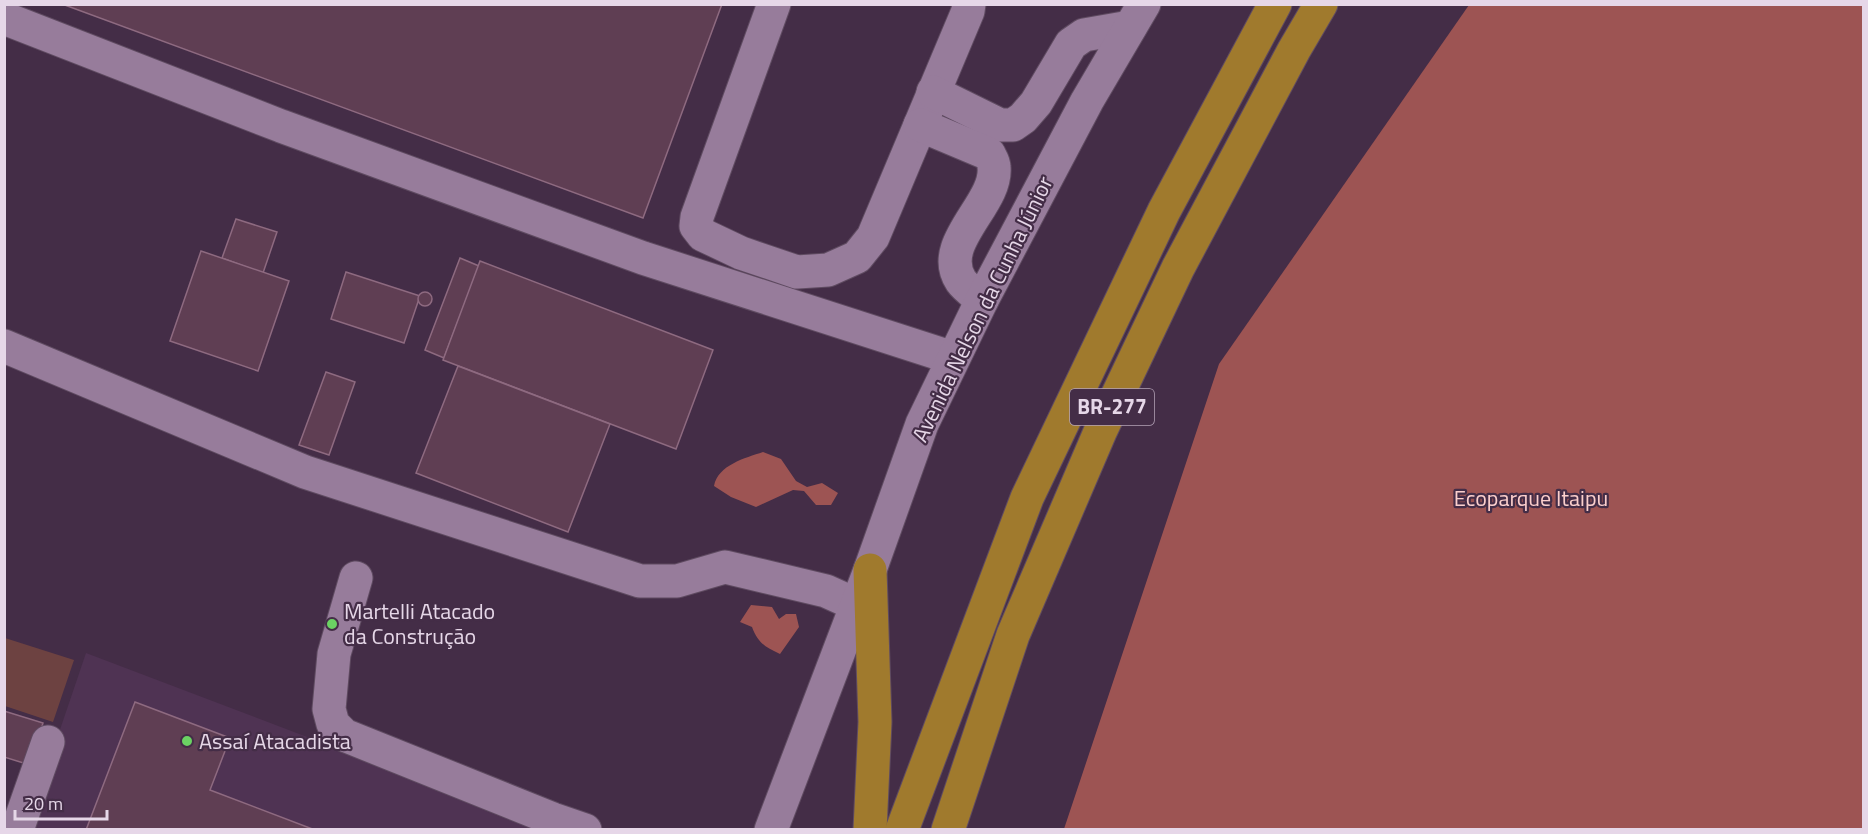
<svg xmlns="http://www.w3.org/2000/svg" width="1868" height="834" viewBox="0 0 1868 834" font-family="'Titillium Web',sans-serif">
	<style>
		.built { fill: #4f3353 }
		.green { fill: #6d4241 }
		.forest { fill: #9d5453 }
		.building { fill: #5f3e53; stroke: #8e6a80; stroke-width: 1.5 }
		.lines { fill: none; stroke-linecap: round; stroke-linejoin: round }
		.minor-casing { stroke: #5f4b61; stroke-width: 35 }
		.highway-casing { stroke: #5f4b61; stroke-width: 35 }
		.minor { stroke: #977c9b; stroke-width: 33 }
		.highway { stroke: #a07a2d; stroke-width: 33 }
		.poi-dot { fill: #6bd363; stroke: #442d47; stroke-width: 2 }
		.labels { text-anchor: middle; stroke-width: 4.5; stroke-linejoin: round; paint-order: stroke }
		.shield { fill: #442d47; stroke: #b5a4b8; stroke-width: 1.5 }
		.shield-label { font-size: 21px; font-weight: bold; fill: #e6d7e8 }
		.street-label { font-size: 22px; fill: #e6d7e8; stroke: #442d47 }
		.park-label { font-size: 22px; fill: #fccfcc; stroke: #442d47 }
		.poi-label { font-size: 22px; fill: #e6d7e8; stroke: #442d47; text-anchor: start }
	</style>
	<rect width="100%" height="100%" fill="#442d47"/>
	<path class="built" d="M 86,653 L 549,829 L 26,830 Z"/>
	<path class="green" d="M 5,638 L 74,660 L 53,722 L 5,706 Z"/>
	<g class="forest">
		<path d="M 1469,5 L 1863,5 L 1863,829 L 1064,829 L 1219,364 Z"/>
		<path d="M 763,452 L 781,459 L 796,481 L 807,487 L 822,483 L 838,493 L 831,505 L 816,505 L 804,491 L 793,490 L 756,507 L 731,497 L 714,486 C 718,465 745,458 763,452 Z"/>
		<path d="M 751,605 L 772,607 L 779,619 L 786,614 L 796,614 L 799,627 L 780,654 C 765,647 758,643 752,627 L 740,622 Z"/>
	</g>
	<g class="building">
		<path d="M 62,4 L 722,4 L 643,218 Z"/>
		<path d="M 236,219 L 277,232 L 263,273 L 222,258 Z"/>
		<path d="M 201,251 L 289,281 L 258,371 L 170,341 Z"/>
		<path d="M 460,258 L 479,266 L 444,358 L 425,350 Z"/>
		<path d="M 480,261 L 713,350 L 676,449 L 443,360 Z"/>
		<path d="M 346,272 L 420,296 L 404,343 L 331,319 Z"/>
		<circle cx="425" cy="299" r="7"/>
		<path d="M 458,366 L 610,424 L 568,532 L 416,473 Z"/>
		<path d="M 326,372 L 355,382 L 329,455 L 299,445 Z"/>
		<path d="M 135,702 L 230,738 L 210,790 L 315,830 L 86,830 Z"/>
		<path d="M 4,711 L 43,723 L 30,765 L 4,757 Z"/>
	</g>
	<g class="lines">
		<g class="minor-casing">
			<g id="minor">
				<path d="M 774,4 L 697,217 L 696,226 L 703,235 L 741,253 L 797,272 L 828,270 L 857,257 L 873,237 L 968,11 L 969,4"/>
				<path d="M 4,18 L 281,126 L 643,258 L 953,358"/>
				<path d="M 933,92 L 1000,125 L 1013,125 L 1023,118 L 1036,103 L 1071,44 L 1084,35 L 1130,27"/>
				<path d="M 920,125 L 989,154 C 991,158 994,162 994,167 C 998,204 936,243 961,281 C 966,288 975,294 982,300"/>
				<path d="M 4,346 L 305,472 L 640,581 L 677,581 L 725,567 L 826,591 L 857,605"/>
				<path d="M 356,578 L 334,654 L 329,709 L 333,724 L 344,735 L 553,819 L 585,830"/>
				<path d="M 17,830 L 48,742"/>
				<path d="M 771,830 L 870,570 L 922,424 L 982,300 L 1087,101 L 1144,4"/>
			</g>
		</g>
		<g class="highway-casing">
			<g id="highway">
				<path d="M 870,570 L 875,722 L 870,830"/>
				<path d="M 902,830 L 1027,498 L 1164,211 L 1275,4"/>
				<path d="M 948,830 L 1013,635 L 1100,432 L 1178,268 L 1294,50 L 1321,4"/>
			</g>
		</g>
		<use href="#minor" class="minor"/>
		<use href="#highway" class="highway"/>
	</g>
	<g class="poi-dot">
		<circle cx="332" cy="624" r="6"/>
		<circle cx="187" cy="741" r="6"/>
	</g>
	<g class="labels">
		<rect class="shield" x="1070" y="389" width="84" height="36" rx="4.5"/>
		<g class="shield-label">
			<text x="1112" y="414">BR-277</text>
		</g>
		<g class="street-label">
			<text transform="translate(982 309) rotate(-64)" y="8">Avenida Nelson da Cunha Júnior</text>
		</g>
		<g class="park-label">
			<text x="1531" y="506">Ecoparque Itaipu</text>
		</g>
		<g class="poi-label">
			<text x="344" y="619">Martelli Atacado<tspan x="344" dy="25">da Construção</tspan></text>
			<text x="199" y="749">Assaí Atacadista</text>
		</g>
	</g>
	<rect width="1868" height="834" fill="none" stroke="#e6d7e8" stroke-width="12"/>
	<path d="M15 810v9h92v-9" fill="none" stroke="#e6d7e8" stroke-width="3"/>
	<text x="24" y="810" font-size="18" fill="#e6d7e8" stroke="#442d47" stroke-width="4.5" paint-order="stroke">20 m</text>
</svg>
